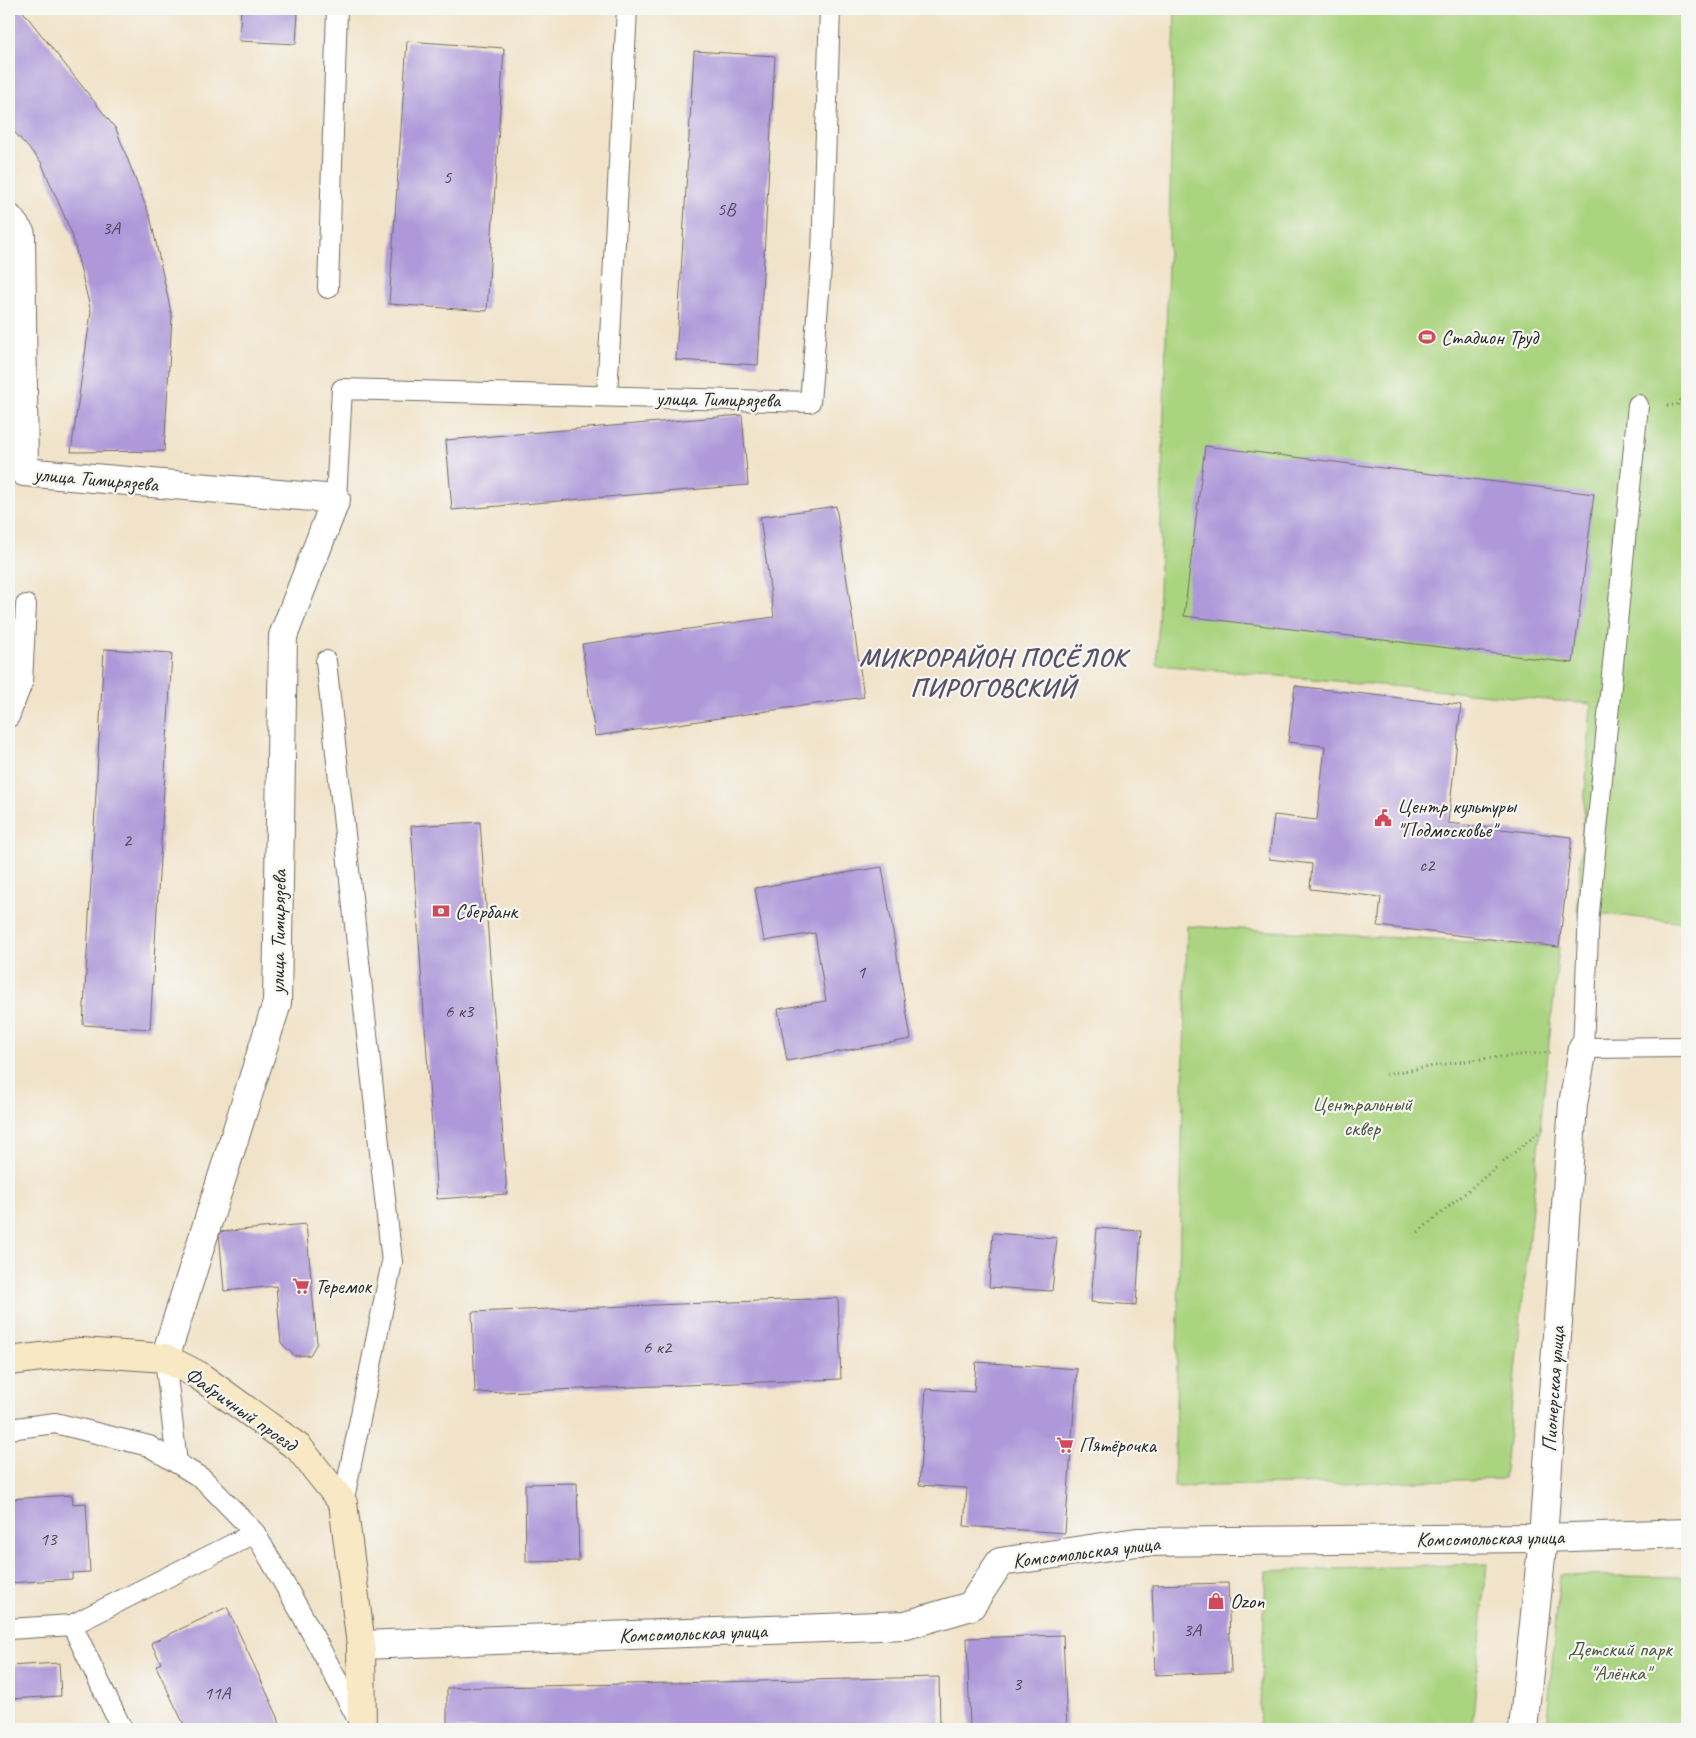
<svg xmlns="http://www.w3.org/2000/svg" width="1696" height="1738" viewBox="0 0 1696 1738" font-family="Caveat,sans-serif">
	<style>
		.green { fill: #abd480; stroke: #6b8056 }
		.building { fill: #ae98d9 }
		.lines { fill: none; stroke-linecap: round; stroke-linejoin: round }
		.lane-casing { stroke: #706b62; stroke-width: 22 }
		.street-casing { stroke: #706b62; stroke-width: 30 }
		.secondary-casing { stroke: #706b62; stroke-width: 30 }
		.path { stroke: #706b62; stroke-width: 3; stroke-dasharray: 1 4; stroke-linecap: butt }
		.lane { stroke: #fff; stroke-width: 20 }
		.street { stroke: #fff; stroke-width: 28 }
		.secondary { stroke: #f8e8c3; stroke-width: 28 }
		.labels { text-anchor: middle; stroke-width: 4.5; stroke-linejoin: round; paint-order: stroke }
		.number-label { font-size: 19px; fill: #4c4656 }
		.poi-label { font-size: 21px; fill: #2b2b2b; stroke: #f6f6f2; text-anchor: start }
		.street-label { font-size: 21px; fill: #2b2b2b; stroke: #f6f6f2 }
		.park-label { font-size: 21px; fill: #4b5540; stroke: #f6f6f2 }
		.district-label { font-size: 26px; font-weight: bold; letter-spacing: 1px; fill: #595168; stroke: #f6f6f2 }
	</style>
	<rect width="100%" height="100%" fill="#f6f6f2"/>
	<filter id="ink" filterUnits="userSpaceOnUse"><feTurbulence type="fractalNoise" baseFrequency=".02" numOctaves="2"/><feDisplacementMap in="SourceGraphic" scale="10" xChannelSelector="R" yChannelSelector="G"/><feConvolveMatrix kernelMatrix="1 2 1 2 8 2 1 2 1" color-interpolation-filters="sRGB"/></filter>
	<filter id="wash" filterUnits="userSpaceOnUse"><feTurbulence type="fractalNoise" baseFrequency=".0096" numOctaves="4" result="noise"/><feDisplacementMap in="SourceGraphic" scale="20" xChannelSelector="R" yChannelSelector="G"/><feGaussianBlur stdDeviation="1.12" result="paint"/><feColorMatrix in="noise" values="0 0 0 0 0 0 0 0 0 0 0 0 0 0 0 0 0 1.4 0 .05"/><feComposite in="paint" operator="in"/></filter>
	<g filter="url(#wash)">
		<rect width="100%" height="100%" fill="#f1e3c9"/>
		<g class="green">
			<path d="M 1175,9 L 1687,9 L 1687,923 L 1577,911 L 1591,704 L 1157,665 Z"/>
			<path d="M 1187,926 L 1559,947 L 1504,1479 L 1174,1487 Z"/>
			<path d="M 1487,1564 L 1472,1729 L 1259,1729 L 1266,1571 Z"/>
			<path d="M 1560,1575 L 1687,1577 L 1686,1729 L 1546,1729 Z"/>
		</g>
		<g id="blocks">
			<g class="building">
				<path d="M 9,9 L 21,9 L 116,129 L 151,220 L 172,317 L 164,451 L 71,452 L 91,312 L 72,234 L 41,162 L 9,126 Z"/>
				<path d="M 241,9 L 298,12 L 296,44 L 239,41 Z"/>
				<path d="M 407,41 L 504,48 L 487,311 L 389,304 Z"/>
				<path d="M 694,51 L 775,56 L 758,365 L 676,360 Z"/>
				<path d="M 742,415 L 748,485 L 452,510 L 446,440 Z"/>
				<path d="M 1205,446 L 1594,494 L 1573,663 L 1184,616 Z"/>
				<path d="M 836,506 L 864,697 L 595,736 L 582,644 L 774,617 L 760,517 Z"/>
				<path d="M 104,649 L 172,653 L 150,1029 L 83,1025 Z"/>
				<path d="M 1295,686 L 1461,705 L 1448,823 L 1572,837 L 1559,947 L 1378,926 L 1381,897 L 1310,889 L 1312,864 L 1269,859 L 1274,815 L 1317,820 L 1325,746 L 1288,742 Z"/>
				<path d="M 480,822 L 507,1194 L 437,1199 L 411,826 Z"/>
				<path d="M 882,867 L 911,1039 L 787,1061 L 778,1009 L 826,1001 L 815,933 L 764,941 L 755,888 Z"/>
				<path d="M 306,1224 L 317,1343 L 310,1355 L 295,1356 L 281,1343 L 276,1286 L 224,1291 L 219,1232 Z"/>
				<path d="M 1097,1228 L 1141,1231 L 1136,1305 L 1091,1302 Z"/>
				<path d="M 993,1233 L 1057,1238 L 1052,1291 L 989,1287 Z"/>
				<path d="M 838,1298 L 841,1379 L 475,1393 L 472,1312 Z"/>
				<path d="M 976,1362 L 1077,1369 L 1065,1533 L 964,1526 L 967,1488 L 919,1485 L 926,1389 L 974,1392 Z"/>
				<path d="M 577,1483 L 579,1561 L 526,1562 L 525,1484 Z"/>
				<path d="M 72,1495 L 73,1504 L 86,1503 L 90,1572 L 72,1573 L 72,1579 L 9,1583 L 9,1499 Z"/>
				<path d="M 1228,1583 L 1231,1672 L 1155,1675 L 1152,1585 Z"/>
				<path d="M 227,1607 L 278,1717 L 281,1729 L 186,1729 L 156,1666 L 161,1663 L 151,1643 Z"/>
				<path d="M 1063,1635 L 1067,1729 L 970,1729 L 967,1638 Z"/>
				<path d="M 59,1663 L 61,1696 L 9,1699 L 9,1666 Z"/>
				<path d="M 939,1677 L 940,1729 L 447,1729 L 447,1688 Z"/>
			</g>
		</g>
	</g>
	<g filter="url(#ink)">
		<use href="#blocks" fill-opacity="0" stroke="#706b62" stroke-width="1"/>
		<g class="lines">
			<g class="lane-casing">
				<g id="lane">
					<path d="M 328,288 L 337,9"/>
					<path d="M 607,396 L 627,9"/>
					<path d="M 1638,405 L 1589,913 L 1583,1048 L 1687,1047"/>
					<path d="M 336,499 L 342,389 L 810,402 L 822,255 L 830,9"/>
					<path d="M 326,661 L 392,1262 L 343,1503"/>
					<path d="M 9,717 L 22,683 L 26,605"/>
					<path d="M 165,1358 L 177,1463"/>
					<path d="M 9,1429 L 55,1423 L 149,1446 L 203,1479 L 255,1533"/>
					<path d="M 72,1625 L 122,1729"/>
					<path d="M 9,1629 L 72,1625 L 255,1533 L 301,1613 L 361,1725"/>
				</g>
			</g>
			<g class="street-casing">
				<g id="street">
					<path d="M 9,218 L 21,234 L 24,472 L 336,499 L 283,636 L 277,1003 L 165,1358"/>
					<path d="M 361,1645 L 906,1625 L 971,1606 L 1000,1562 L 1137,1542 L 1543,1538 L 1687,1533"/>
					<path d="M 1523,1729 L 1543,1538 L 1573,1104 L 1583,1048"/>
				</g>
			</g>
			<g class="secondary-casing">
				<path id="secondary" d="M 9,1361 L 82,1352 L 165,1358 L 198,1375 L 299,1448 L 343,1503 L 361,1645 L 362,1729"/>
			</g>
			<g class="path">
				<path d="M 1667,405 L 1677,405 L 1687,392"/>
				<path d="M 1386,1074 L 1471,1060 L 1550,1052"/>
				<path d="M 1418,1232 L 1538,1133"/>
			</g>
			<use href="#lane" class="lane"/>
			<use href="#street" class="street"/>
			<use href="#secondary" class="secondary"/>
		</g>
	</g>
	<defs>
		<g id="stadium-bare" transform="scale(1.35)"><path d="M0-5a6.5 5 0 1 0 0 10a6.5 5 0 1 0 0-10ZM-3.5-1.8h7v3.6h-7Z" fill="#d1495b" stroke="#f6f6f2" stroke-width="2.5" paint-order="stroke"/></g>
		<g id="civic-bare" transform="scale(1.35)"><path d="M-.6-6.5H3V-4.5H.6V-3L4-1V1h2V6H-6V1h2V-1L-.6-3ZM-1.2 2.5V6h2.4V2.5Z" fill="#d1495b" stroke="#f6f6f2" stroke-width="2.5" paint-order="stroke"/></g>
		<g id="bank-bare" transform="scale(1.35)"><path d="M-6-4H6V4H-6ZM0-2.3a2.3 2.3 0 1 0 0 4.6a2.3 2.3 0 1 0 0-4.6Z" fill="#d1495b" stroke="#f6f6f2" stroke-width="2.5" paint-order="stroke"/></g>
		<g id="supermarket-bare" transform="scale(1.35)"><path d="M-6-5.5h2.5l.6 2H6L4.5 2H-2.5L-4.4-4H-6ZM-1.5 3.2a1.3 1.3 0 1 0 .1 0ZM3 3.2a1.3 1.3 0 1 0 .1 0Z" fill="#d1495b" stroke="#f6f6f2" stroke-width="2.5" paint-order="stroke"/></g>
		<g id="shop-bare" transform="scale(1.35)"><path d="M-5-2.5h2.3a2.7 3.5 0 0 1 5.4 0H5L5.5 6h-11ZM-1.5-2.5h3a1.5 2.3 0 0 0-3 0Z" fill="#d1495b" stroke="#f6f6f2" stroke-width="2.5" paint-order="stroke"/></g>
	</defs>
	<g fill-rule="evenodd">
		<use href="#stadium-bare" x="1427" y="337"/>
		<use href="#civic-bare" x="1383" y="818"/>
		<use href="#bank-bare" x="441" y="911"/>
		<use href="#supermarket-bare" x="301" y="1286"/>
		<use href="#supermarket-bare" x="1065" y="1445"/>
		<use href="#shop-bare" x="1216" y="1601"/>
	</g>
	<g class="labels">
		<g class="number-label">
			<text x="447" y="183">5</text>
			<text x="726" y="215">5В</text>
			<text x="111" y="234">3А</text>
			<text x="127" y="846">2</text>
			<text x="1427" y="871">с2</text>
			<text x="861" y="978">1</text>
			<text x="459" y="1017">6 к3</text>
			<text x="657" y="1353">6 к2</text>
			<text x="48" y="1545">13</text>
			<text x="1192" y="1636">3А</text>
			<text x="1017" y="1690">3</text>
			<text x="217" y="1699">11А</text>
		</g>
		<g class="poi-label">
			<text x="1441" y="344">Стадион Труд</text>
			<text x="1397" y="813">Центр культуры<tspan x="1397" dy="24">"Подмосковье"</tspan></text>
			<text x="455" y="918">Сбербанк</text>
			<text x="315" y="1293">Теремок</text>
			<text x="1079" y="1452">Пятёрочка</text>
			<text x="1230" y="1608">Ozon</text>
		</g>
		<g class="street-label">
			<text transform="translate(718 399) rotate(1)" y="7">улица Тимирязева</text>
			<text transform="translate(96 479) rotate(5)" y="7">улица Тимирязева</text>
			<text transform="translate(278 932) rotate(-89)" y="7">улица Тимирязева</text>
			<text transform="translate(1553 1389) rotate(-86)" y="7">Пионерская улица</text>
			<text transform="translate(241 1409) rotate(35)" y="7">Фабричный проезд</text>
			<text transform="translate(1490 1538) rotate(-1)" y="7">Комсомольская улица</text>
			<text transform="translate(1086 1552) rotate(-7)" y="7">Комсомольская улица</text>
			<text transform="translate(693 1633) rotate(-2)" y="7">Комсомольская улица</text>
		</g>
		<g class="park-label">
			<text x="1362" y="1111">Центральный<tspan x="1362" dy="24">сквер</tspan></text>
			<text x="1620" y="1656">Детский парк<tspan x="1620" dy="24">"Алёнка"</tspan></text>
		</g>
		<g class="district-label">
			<text x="993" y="666">МИКРОРАЙОН ПОСЁЛОК<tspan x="993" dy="30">ПИРОГОВСКИЙ</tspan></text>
		</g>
	</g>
	<rect width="1696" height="1738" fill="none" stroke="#f6f6f2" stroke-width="30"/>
</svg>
